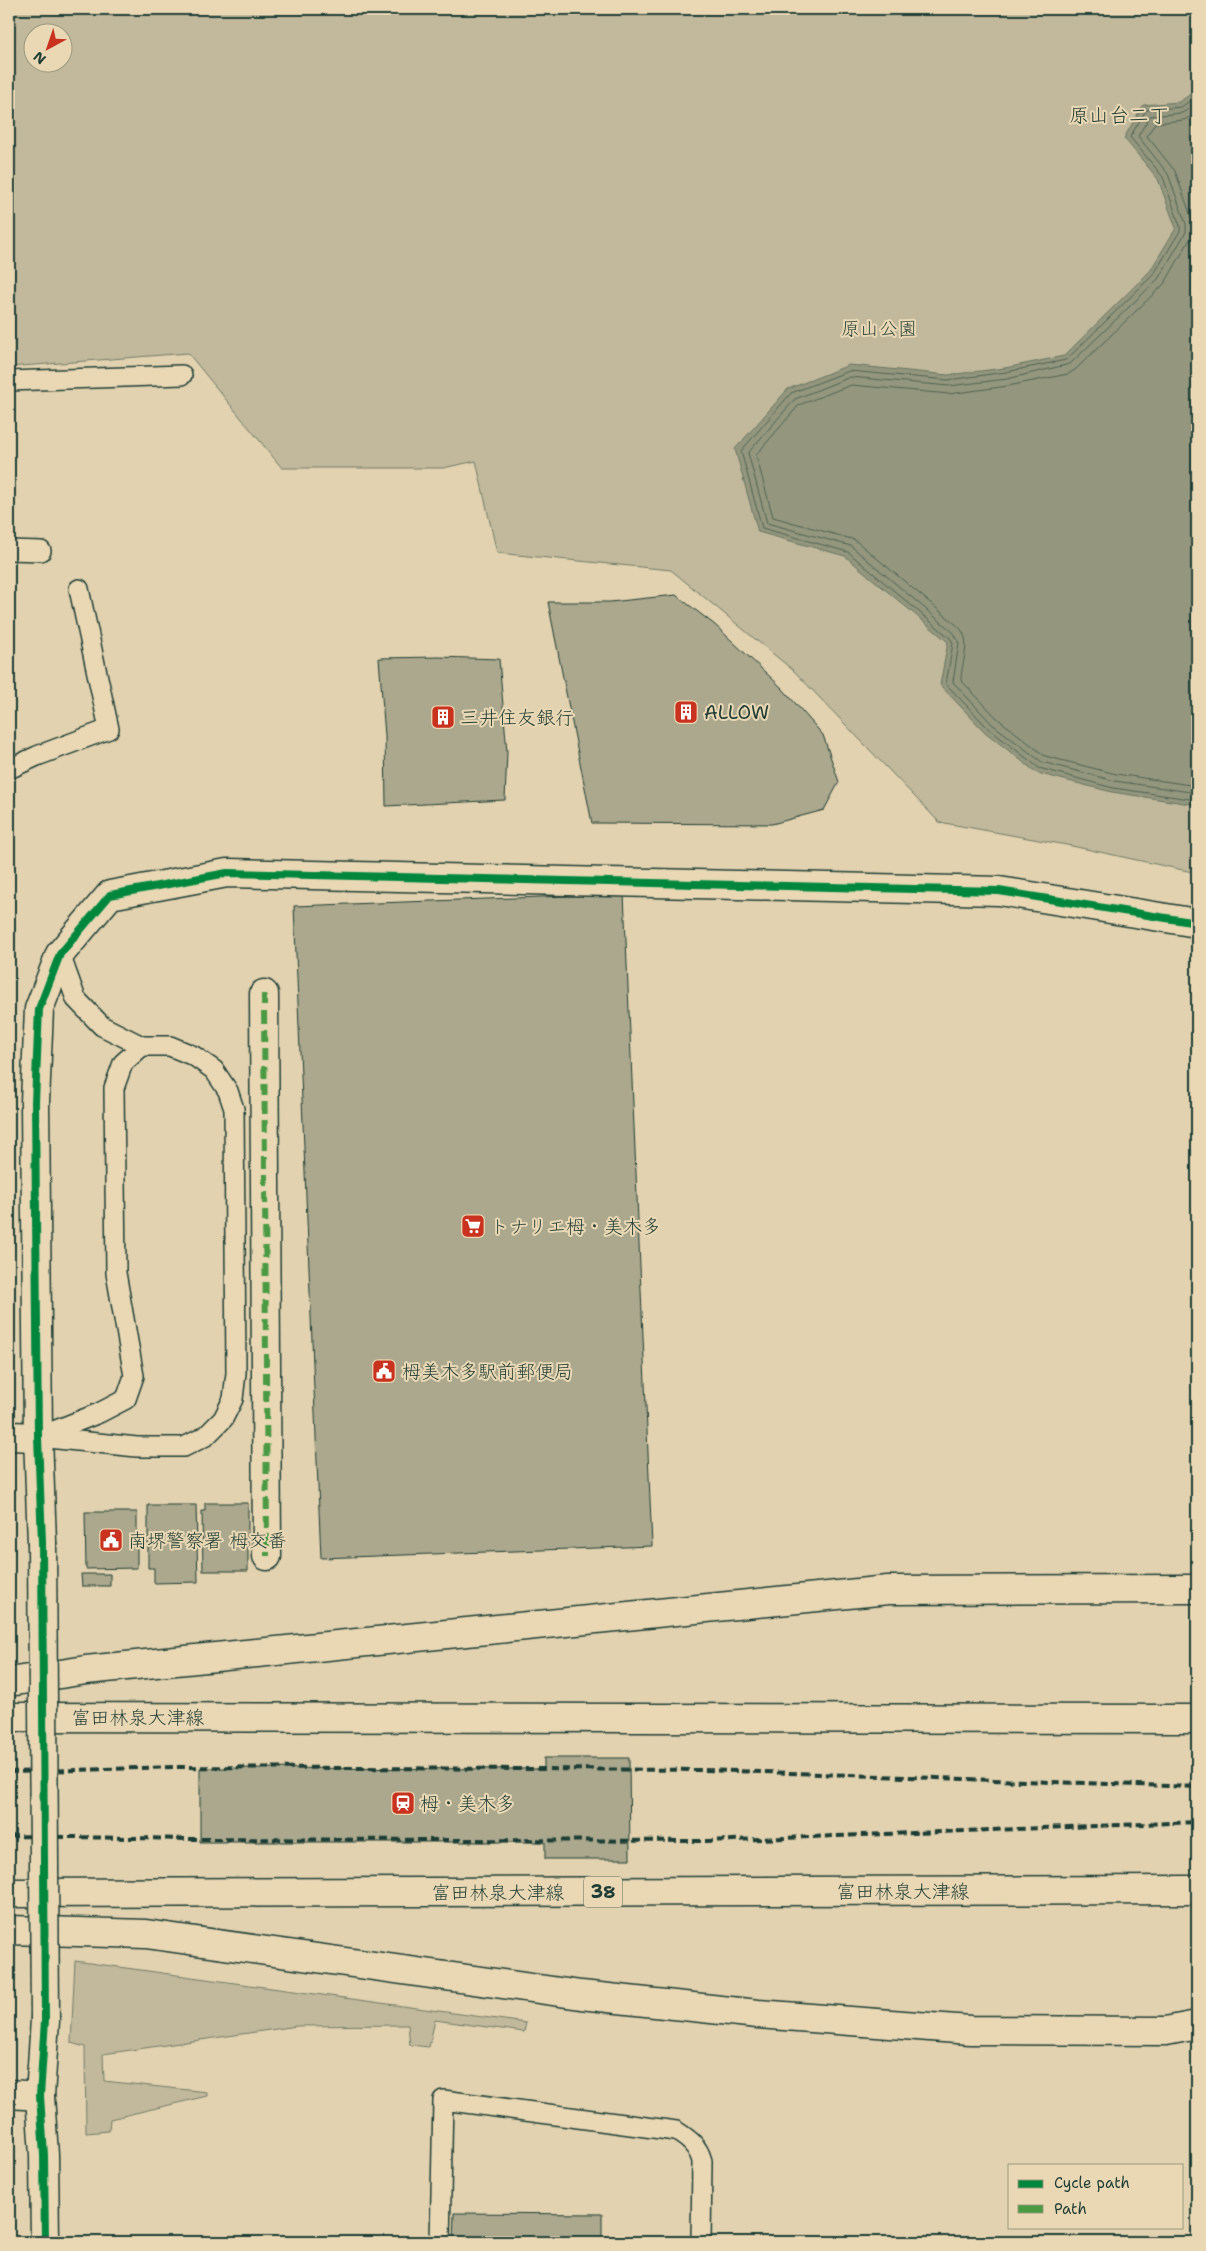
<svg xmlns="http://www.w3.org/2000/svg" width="1206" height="2251" viewBox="0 0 1206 2251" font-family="'Shantell Sans','Klee One',sans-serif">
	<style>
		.green { fill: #c2b99c; stroke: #707b68; fill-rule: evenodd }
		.water { fill: #94977e; stroke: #657360 }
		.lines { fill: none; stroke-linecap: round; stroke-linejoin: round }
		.shore { stroke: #4e6152; stroke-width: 1 }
		.building { fill: #aba88d; stroke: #1f3d34 }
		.lane-casing { stroke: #1f3d34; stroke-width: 22 }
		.street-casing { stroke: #1f3d34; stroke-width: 31 }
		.secondary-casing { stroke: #1f3d34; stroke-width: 31 }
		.primary-casing { stroke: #1f3d34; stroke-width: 31 }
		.lane { stroke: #ead8b5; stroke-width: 19 }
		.street { stroke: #ead8b5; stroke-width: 28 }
		.secondary { stroke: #ead8b5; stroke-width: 28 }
		.primary { stroke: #ead8b5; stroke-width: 28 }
		.rail { stroke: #1f3d34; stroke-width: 4; stroke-dasharray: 8 4; stroke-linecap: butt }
		.secondary-bridge-casing { stroke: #1f3d34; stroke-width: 31; stroke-linecap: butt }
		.secondary-bridge { stroke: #ead8b5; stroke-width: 28 }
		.quiet { stroke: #4a9a42; stroke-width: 6; stroke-dasharray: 12 6; stroke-linecap: butt }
		.cycleway-casing { stroke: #ead8b5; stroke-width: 11 }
		.cycleway { stroke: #00873e; stroke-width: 8 }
		.labels { text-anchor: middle; stroke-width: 4; stroke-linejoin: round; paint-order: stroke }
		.shield { fill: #ead8b5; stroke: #5c6c5b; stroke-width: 1 }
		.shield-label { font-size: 18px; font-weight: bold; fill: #1f3d34 }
		.park-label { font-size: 19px; fill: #2f493e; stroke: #ead8b5 }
		.poi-label { font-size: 19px; fill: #1f3d34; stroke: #ead8b5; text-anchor: start }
		.street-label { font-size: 19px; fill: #1f3d34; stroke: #ead8b5 }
		.neighbourhood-label { font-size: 20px; fill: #1f3d34; stroke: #ead8b5 }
	</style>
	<rect width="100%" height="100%" fill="#e2d2b0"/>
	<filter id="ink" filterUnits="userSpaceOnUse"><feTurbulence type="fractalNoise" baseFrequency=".02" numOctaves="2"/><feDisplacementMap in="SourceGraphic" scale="10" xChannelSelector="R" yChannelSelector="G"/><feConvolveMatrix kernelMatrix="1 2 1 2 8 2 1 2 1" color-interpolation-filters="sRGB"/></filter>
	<g filter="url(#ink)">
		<g class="green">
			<path d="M 9,9 L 1197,9 L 1197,873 L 1072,846 L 939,822 L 794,671 L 671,570 L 497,553 L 476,461 L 443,468 L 282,468 L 188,353 L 9,367 ZM 32,32 L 62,32 L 62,62 L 32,62 Z"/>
			<path d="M 75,1961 L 526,2023 L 524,2032 L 435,2020 L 429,2047 L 410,2045 L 408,2025 L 297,2026 L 103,2054 L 104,2081 L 207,2092 L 207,2096 L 110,2119 L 109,2131 L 86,2133 L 85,2047 L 71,2043 Z"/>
		</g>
		<path class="water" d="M 1197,90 L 1197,805 L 1112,792 L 1037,773 L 985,732 L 940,685 L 948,642 L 845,556 L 758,532 L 735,449 L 788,389 L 849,365 L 948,375 L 1005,368 L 1064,356 L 1150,271 L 1176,228 L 1158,179 L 1124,138 L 1143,105 L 1179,102 Z"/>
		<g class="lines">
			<g class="shore">
				<path d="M 1197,96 L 1181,107 L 1146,110 L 1130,137 L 1163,177 L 1180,226 L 1180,231 L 1154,274 L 1066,360 L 1006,372 L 948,380 L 849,371 L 791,393 L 741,451 L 762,528 L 848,552 L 950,638 L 953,643 L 946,684 L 988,728 L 1039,768 L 1113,788 L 1197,800"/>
				<path d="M 1197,104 L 1182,113 L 1150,116 L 1138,136 L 1168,174 L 1186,224 L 1186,232 L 1158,279 L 1070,364 L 1007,379 L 949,386 L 850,377 L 795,399 L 748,453 L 767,523 L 851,546 L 954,633 L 959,643 L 953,682 L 992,724 L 1042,762 L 1115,781 L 1197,793"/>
				<path d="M 1197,113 L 1184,120 L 1155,123 L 1147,136 L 1175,171 L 1193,222 L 1193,234 L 1165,283 L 1075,370 L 1068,374 L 1008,386 L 949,394 L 851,385 L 799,405 L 756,455 L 773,517 L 855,540 L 959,627 C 973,642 961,662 961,680 L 997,718 L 1045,756 L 1116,774 L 1197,786"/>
			</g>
		</g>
		<g class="building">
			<path d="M 676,595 L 715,625 L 782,688 L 823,735 L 839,782 L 824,810 L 772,824 L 592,823 L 548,602 L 610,602 Z"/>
			<path d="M 439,657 L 499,659 L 507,752 L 505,800 L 386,806 L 385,736 L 379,658 Z"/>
			<path d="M 624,894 L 652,1546 L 321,1558 L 294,906 Z"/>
			<path d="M 205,1503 L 248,1503 L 248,1571 L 203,1571 L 202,1511 L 205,1511 Z"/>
			<path d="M 148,1505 L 196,1505 L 198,1582 L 154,1583 L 154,1568 L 148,1568 Z"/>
			<path d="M 85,1512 L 137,1512 L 137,1568 L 86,1569 Z"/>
			<path d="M 81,1574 L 110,1574 L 110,1586 L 82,1586 Z"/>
			<path d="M 544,1758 L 629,1758 L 630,1859 L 545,1859 L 545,1842 L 200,1842 L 200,1768 L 544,1769 Z"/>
			<path d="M 454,2213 L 602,2214 L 602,2242 L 453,2242 Z"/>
		</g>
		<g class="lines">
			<g class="lane-casing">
				<g id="lane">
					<path d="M 9,381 L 182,375"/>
					<path d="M 9,550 L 41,551"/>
					<path d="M 9,769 L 37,756 L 109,729 L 79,589"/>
					<path d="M 41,1436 L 99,1413 L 126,1399 L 134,1376 L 116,1273 L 114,1088 L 123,1063 L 142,1046"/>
					<path d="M 38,1437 L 137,1447 L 184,1447 L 206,1436 L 223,1419 L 233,1399 L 236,1373 L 234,1109 L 228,1091 L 214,1070 L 194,1056 L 170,1046 L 142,1046 L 102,1026 L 76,999 L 60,954"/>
					<path d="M 440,2242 L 443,2100 L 676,2131 C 689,2139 698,2146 702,2161 L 701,2242"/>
				</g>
			</g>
			<g class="street-casing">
				<path id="street" d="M 264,994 L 267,1556"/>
			</g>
			<g class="secondary-casing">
				<g id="secondary">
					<path d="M 9,1436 L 38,1437"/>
					<path d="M 42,1542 L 38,1437 L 35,1102 L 39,1009 L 60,954 L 110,895 L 227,873 L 999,891 L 1197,923"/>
					<path d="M 45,2020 L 40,2096 L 44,2155 L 45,2242"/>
					<path d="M 9,2094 L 40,2096"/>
				</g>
			</g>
			<g class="primary-casing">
				<g id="primary">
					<path d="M 9,1682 L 86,1670 L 888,1590 L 1197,1589"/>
					<path d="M 9,1717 L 1197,1719"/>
					<path d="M 9,1893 L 1197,1890"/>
					<path d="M 9,1930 L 146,1934 L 581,1995 L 758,2014 L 970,2030 L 1166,2031 L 1197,2025"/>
				</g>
			</g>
			<use href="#lane" class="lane"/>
			<use href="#street" class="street"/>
			<use href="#secondary" class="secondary"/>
			<use href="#primary" class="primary"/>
			<g class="rail">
				<path d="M 9,1772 L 174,1767 L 705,1770 L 1197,1787"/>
				<path d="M 9,1836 L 191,1839 L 707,1841 L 1197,1822"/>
			</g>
			<g class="secondary-bridge-casing">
				<path id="secondary-bridge" d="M 42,1542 L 45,2020"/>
			</g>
			<use href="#secondary-bridge" class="secondary-bridge"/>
			<path class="quiet" d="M 264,994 L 267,1556"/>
			<g class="cycleway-casing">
				<path id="cycleway" d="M 45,2242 L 44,2155 L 40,2096 L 45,2020 L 42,1542 L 38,1437 L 35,1102 L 39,1009 L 60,954 L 110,895 L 227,873 L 999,891 L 1197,923"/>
			</g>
			<use href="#cycleway" class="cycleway"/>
		</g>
	</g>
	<defs>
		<g id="building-square" transform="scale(1.25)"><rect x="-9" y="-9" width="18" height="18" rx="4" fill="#c8321e" stroke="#ead8b5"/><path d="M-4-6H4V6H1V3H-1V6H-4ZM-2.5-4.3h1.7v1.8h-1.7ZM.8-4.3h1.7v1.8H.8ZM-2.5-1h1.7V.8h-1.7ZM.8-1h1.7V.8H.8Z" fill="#fff"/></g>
		<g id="supermarket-square" transform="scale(1.25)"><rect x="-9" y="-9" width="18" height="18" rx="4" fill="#c8321e" stroke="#ead8b5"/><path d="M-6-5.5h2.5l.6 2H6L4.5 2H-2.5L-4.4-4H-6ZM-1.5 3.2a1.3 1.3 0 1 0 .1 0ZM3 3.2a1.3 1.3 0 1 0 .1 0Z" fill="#fff"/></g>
		<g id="civic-square" transform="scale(1.25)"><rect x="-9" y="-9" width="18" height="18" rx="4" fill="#c8321e" stroke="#ead8b5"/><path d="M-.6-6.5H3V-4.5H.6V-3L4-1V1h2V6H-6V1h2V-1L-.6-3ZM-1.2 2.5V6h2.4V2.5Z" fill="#fff"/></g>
		<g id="station-square" transform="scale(1.25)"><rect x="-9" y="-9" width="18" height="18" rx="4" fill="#c8321e" stroke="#ead8b5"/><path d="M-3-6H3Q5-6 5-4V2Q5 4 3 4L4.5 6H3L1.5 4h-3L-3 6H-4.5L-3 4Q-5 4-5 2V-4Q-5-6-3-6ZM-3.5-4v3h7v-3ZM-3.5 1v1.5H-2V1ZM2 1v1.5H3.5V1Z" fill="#fff"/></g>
	</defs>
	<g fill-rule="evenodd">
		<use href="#building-square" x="686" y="712"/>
		<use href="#building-square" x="443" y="717"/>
		<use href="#supermarket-square" x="473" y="1226"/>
		<use href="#civic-square" x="384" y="1371"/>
		<use href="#civic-square" x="111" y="1540"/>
		<use href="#station-square" x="403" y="1803"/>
	</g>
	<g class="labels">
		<rect class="shield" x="584" y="1876.5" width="38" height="31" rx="4"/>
		<g class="shield-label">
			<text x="603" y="1898">38</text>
		</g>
		<g class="park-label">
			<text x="879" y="335">原山公園</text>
		</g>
		<g class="poi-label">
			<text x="704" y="719">ALLOW</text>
			<text x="460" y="724">三井住友銀行</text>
			<text x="490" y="1233">トナリエ栂・美木多</text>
			<text x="402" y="1378">栂美木多駅前郵便局</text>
			<text x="128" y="1547">南堺警察署 栂交番</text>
			<text x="420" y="1810">栂・美木多</text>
		</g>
		<g class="street-label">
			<text x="138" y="1724">富田林泉大津線</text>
			<text x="903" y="1898">富田林泉大津線</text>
			<text x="498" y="1899">富田林泉大津線</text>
		</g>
		<g class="neighbourhood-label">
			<text x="1119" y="122">原山台二丁</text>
		</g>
	</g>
	<rect width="1206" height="2251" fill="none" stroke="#ead8b5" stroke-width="30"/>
	<rect x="15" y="15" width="1176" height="2221" fill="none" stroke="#1f3d34" stroke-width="2" filter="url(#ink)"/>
	<rect x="1008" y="2164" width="175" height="65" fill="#ead8b5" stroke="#999a81"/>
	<rect x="1018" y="2180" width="25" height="8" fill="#00873e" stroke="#999a81"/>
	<text x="1054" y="2188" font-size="15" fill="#1f3d34">Cycle path</text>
	<rect x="1018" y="2205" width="25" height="8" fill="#4a9a42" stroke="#999a81"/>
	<text x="1054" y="2214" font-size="15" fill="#1f3d34">Path</text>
	<g transform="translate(48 48) rotate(220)"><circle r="24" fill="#ead8b5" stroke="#999a81"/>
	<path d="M0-4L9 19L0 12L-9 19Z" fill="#c8321e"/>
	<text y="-8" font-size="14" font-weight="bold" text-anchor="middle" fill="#1f3d34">N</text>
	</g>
</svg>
